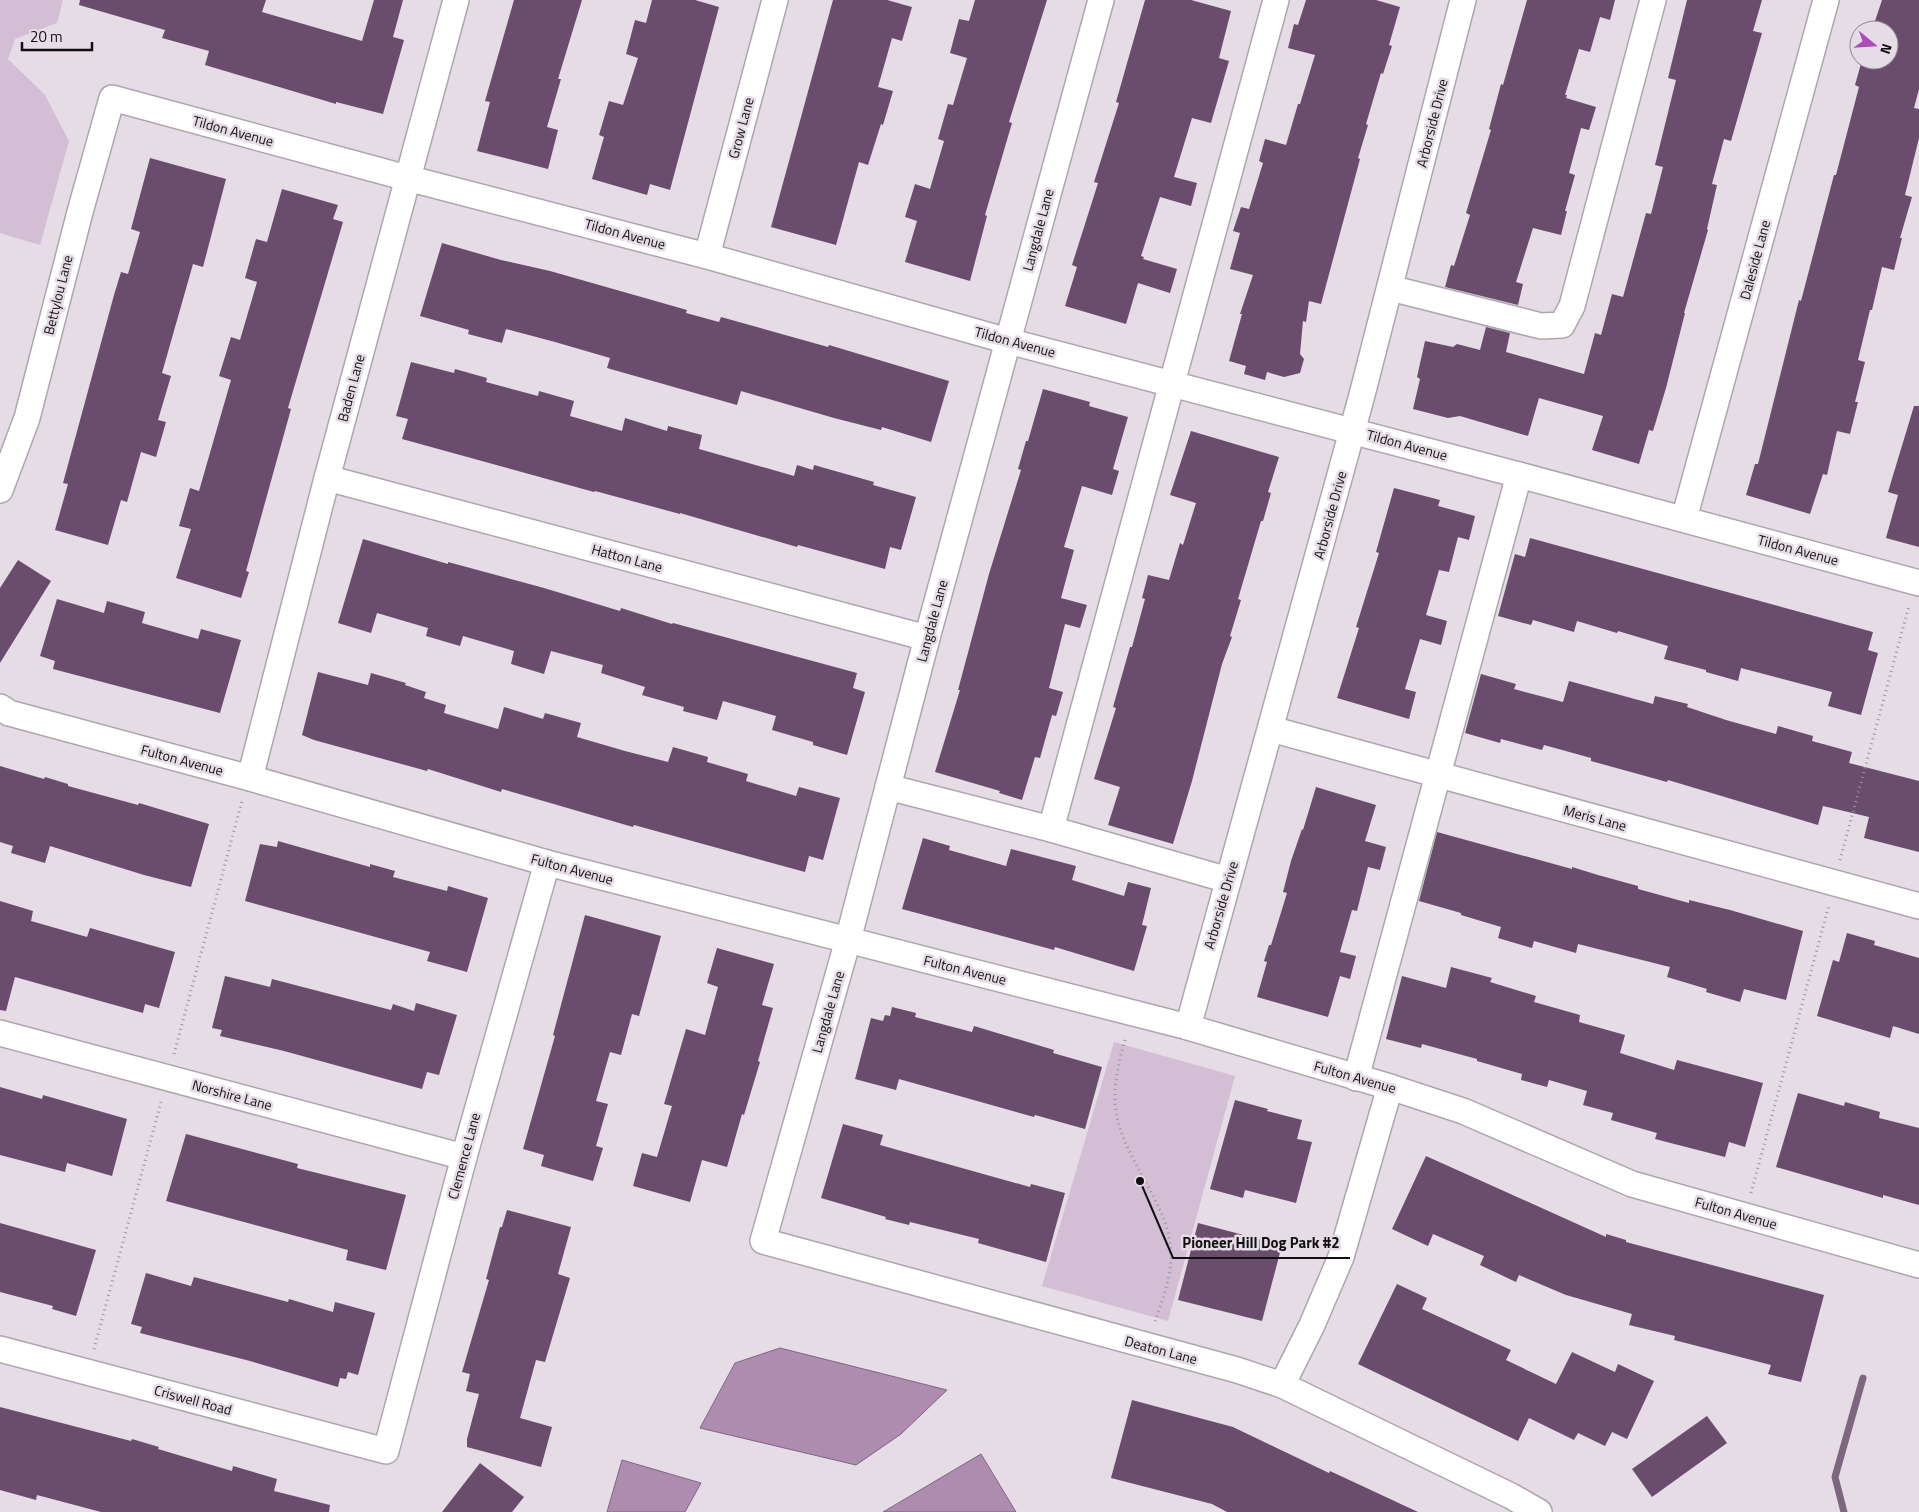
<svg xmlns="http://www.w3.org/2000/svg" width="1919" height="1512" viewBox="0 0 1919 1512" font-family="'Titillium Web',sans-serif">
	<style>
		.green { fill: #d3bed6 }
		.water { fill: #ad8cb0; stroke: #7e6681 }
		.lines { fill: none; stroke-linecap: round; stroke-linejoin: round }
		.stream { stroke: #7e6681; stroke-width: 7 }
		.building { fill: #6a4c6d }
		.minor-casing { stroke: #aea6af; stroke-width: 28 }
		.path { stroke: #9a949b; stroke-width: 3; stroke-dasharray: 1 4; stroke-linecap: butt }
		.minor { stroke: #fff; stroke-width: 25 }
		.labels { text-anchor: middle; stroke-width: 5; stroke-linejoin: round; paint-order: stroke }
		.street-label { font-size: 14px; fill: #120f12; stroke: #e5dce6 }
		.leader { fill: none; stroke: #120f12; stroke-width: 2 }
		.callout-dot { fill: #120f12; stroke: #e5dce6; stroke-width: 2 }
		.callout-label { font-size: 15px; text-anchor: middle; font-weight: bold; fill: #120f12; stroke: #e5dce6; stroke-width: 5; stroke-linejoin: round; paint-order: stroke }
	</style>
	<rect width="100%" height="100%" fill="#e5dce6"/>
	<g class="green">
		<path d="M 0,0 L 63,0 L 57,23 L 15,39 L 8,59 L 45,95 L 69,141 L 40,245 L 0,233 Z"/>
		<path d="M 1114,1042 L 1235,1076 L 1168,1321 L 1042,1286 Z"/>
	</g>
	<g class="water">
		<path d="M 780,1348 L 947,1390 L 901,1434 L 856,1465 L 700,1428 L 735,1363 Z"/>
		<path d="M 981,1454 L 1016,1512 L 883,1512 Z"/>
		<path d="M 622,1460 L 701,1483 L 685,1512 L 607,1512 Z"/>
	</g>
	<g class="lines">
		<path class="stream" d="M 1844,1512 L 1835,1477 L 1863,1378"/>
	</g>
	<g class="building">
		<path d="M 80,0 L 266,0 L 262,12 L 362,41 L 374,0 L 403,0 L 393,37 L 404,40 L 383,114 L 336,102 L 336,104 L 205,65 L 209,51 L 162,38 L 165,30 L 79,5 Z"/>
		<path d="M 514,0 L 582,0 L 558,79 L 561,79 L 547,127 L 558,130 L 548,169 L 477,151 L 490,102 L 485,101 Z"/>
		<path d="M 652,0 L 695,0 L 719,7 L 670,190 L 650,184 L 647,195 L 592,179 L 604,137 L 599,135 L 609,101 L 623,105 L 638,58 L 626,54 L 635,20 L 646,23 Z"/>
		<path d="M 833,0 L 887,0 L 912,7 L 902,41 L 892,38 L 878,87 L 893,91 L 883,125 L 881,124 L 868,165 L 859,162 L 836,245 L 771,227 Z"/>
		<path d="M 975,0 L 1047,0 L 1009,122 L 1012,123 L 985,215 L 987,216 L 970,281 L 905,262 L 917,221 L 905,217 L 915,184 L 930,189 L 944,141 L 938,139 L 948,104 L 953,105 L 967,58 L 950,53 L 959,19 L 969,21 Z"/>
		<path d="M 1145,0 L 1191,0 L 1231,11 L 1219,58 L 1229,61 L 1211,123 L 1192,118 L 1174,177 L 1197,183 L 1191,206 L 1160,197 L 1141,256 L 1144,257 L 1143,259 L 1177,269 L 1170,293 L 1138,283 L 1126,324 L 1065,306 L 1077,267 L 1072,265 L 1098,183 L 1094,182 L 1119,103 L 1116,102 Z"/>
		<path d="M 1306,0 L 1376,0 L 1400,7 L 1389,45 L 1392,46 L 1383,74 L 1381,73 L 1366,124 L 1368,125 L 1358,158 L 1360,159 L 1321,304 L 1309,301 L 1306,322 L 1303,321 L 1300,354 L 1304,359 L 1300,373 L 1284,377 L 1267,372 L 1265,380 L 1244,374 L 1246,366 L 1229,361 L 1242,314 L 1240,314 L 1253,275 L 1230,269 L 1240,233 L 1233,231 L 1241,207 L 1249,209 L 1263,163 L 1259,161 L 1265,139 L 1286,145 L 1298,104 L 1300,104 L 1315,55 L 1288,48 L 1294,24 L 1298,25 Z"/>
		<path d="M 1527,0 L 1615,0 L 1610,20 L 1600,17 L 1590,52 L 1579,49 L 1565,95 L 1567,95 L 1566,98 L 1596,107 L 1589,130 L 1581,128 L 1569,173 L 1575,175 L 1565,211 L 1567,211 L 1561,235 L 1533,228 L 1516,282 L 1523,284 L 1518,305 L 1445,287 L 1451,265 L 1454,266 L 1470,215 L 1466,213 L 1491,130 L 1489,129 L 1501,84 L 1503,85 Z"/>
		<path d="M 1687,0 L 1762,0 L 1753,31 L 1762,33 L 1731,141 L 1724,139 L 1712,184 L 1717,185 L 1707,229 L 1708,230 L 1684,313 L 1685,313 L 1666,388 L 1653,431 L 1649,430 L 1639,464 L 1592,450 L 1603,416 L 1539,398 L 1528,436 L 1460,416 L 1448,418 L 1413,409 L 1420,379 L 1417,377 L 1425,341 L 1453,347 L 1457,344 L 1480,350 L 1486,327 L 1510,333 L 1506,352 L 1584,374 L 1595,333 L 1601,335 L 1612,294 L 1623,297 L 1646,213 L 1651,214 L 1663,167 L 1655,165 L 1676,80 L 1668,78 Z"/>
		<path d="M 1882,0 L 1919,0 L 1919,89 L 1914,108 L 1919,109 L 1919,138 L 1905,195 L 1912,197 L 1900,238 L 1902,238 L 1894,270 L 1882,267 L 1872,310 L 1870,310 L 1858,360 L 1865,362 L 1855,402 L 1858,402 L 1850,434 L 1837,431 L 1827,475 L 1823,474 L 1810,514 L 1746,495 L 1755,464 L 1758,464 L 1799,300 L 1801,301 L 1834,175 L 1836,175 L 1859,87 L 1855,85 L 1862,60 L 1889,60 L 1889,30 L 1872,30 Z"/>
		<path d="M 150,158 L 226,179 L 203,267 L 193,264 L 162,373 L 171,376 L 158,420 L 166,422 L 156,457 L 141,452 L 127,502 L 121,500 L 108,545 L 55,530 L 68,484 L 63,483 L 114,295 L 121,272 L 128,274 L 140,232 L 131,229 Z"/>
		<path d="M 282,189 L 338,205 L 333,219 L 343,222 L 288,408 L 291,409 L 246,571 L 249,572 L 241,598 L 176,578 L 191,529 L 179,526 L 190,488 L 199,491 L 231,380 L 219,376 L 231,337 L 240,340 L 257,282 L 245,278 L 256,239 L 267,242 Z"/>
		<path d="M 442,243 L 501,260 L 550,271 L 687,310 L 686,313 L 719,322 L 721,317 L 828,347 L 829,345 L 949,381 L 931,442 L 882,427 L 881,430 L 834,418 L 741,391 L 737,405 L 607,368 L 610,358 L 555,342 L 506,329 L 502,343 L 468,334 L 469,330 L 420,316 Z"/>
		<path d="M 411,362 L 454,373 L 455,369 L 487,378 L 486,382 L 538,396 L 539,391 L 574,401 L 570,416 L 622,431 L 625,418 L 667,431 L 668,426 L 702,435 L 699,449 L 752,464 L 794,476 L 797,465 L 813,470 L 814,465 L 874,482 L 873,485 L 916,497 L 901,550 L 890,547 L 885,569 L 798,545 L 797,547 L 680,513 L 680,514 L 595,491 L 594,492 L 402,439 L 408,419 L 396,416 Z"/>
		<path d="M 1043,389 L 1090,402 L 1089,406 L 1128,417 L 1113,469 L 1119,471 L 1112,495 L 1082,486 L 1064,547 L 1074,550 L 1061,598 L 1087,605 L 1080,628 L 1065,624 L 1049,688 L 1063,692 L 1056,716 L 1052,715 L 1040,758 L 1035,757 L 1022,800 L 999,793 L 1000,791 L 935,772 L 960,690 L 958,690 L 989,574 L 1021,470 L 1018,469 L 1026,441 L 1028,441 Z"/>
		<path d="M 1914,406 L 1919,406 L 1919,547 L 1886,538 L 1898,495 L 1888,492 Z"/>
		<path d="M 1191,431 L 1279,457 L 1268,492 L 1271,493 L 1263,521 L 1261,521 L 1238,599 L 1241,600 L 1230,636 L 1232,637 L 1222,664 L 1192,781 L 1173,844 L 1108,825 L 1120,787 L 1094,779 L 1116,708 L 1113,707 L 1130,647 L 1132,647 L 1145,599 L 1142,598 L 1148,575 L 1169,580 L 1180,543 L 1183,545 L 1196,503 L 1170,495 Z"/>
		<path d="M 1394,488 L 1440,500 L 1438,506 L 1475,516 L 1469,540 L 1458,537 L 1449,572 L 1439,570 L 1426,615 L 1447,621 L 1441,645 L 1420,639 L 1405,689 L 1416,692 L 1409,719 L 1337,698 L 1359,628 L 1356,627 L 1379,553 L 1376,552 Z"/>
		<path d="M 1530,538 L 1873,632 L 1868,650 L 1878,653 L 1861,715 L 1828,706 L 1832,692 L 1741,668 L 1738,681 L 1706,672 L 1706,670 L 1664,659 L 1668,646 L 1618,631 L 1617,633 L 1577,621 L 1574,632 L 1533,620 L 1531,625 L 1498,616 L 1515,554 L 1525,557 Z"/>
		<path d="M 363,539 L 448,564 L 448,562 L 544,588 L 620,611 L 621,608 L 672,624 L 673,623 L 857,673 L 853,688 L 865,692 L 847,755 L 813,745 L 813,742 L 772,730 L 776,716 L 723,701 L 717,720 L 683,711 L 684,707 L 642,695 L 645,687 L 601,673 L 603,665 L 551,651 L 544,674 L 511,664 L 514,651 L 463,636 L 460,646 L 426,636 L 428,628 L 377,613 L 371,633 L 338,623 Z"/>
		<path d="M 18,560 L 51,581 L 0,663 L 0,588 Z"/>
		<path d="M 57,599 L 104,613 L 107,601 L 145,612 L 142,623 L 198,639 L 201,629 L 241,640 L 220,713 L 53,669 L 55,661 L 40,656 Z"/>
		<path d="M 318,672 L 368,685 L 371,673 L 406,683 L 405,685 L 426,692 L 424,698 L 446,705 L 444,713 L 498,729 L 504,707 L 543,719 L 545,713 L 581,723 L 577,737 L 625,751 L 668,762 L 673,747 L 708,757 L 707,762 L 748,774 L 746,781 L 796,796 L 799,787 L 840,798 L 823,860 L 809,856 L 805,872 L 634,825 L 633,827 L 502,789 L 501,792 L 428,769 L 427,771 L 314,740 L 302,735 Z"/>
		<path d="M 1481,674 L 1516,684 L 1514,689 L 1563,702 L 1569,681 L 1653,704 L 1655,696 L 1688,704 L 1687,707 L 1726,720 L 1776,734 L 1778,726 L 1813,736 L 1812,741 L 1852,752 L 1849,763 L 1919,781 L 1919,852 L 1864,838 L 1869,817 L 1823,806 L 1818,825 L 1668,780 L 1667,782 L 1591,761 L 1591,758 L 1544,745 L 1542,750 L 1501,739 L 1500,743 L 1465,733 Z"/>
		<path d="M 0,766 L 44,779 L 45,777 L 68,784 L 68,786 L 138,805 L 139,803 L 209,824 L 191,887 L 144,875 L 50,846 L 45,863 L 11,853 L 13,846 L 0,842 Z"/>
		<path d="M 1316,787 L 1376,805 L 1365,841 L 1386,847 L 1380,870 L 1368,867 L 1357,911 L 1352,910 L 1340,952 L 1356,956 L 1350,979 L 1340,976 L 1328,1017 L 1257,997 L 1267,962 L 1264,961 L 1269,945 L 1271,945 L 1287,893 L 1283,892 L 1291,861 L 1302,829 L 1303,830 Z"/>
		<path d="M 1437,832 L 1572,869 L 1572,867 L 1598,875 L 1638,886 L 1638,889 L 1689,903 L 1689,900 L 1730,910 L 1803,931 L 1786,1000 L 1744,989 L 1740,1002 L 1706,992 L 1707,989 L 1667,977 L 1670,967 L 1578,944 L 1576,953 L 1534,941 L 1532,948 L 1498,938 L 1501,927 L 1461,915 L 1461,913 L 1419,901 Z"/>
		<path d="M 923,838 L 950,846 L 949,850 L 1006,866 L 1011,849 L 1076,866 L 1072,880 L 1124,896 L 1128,882 L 1151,888 L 1142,925 L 1147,926 L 1134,971 L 1055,947 L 1054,950 L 902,909 Z"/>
		<path d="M 278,841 L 370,867 L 370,864 L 395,871 L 393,877 L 447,891 L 448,886 L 488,898 L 467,972 L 427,961 L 430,952 L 245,901 L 260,844 L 277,847 Z"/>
		<path d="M 0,901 L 33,911 L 31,921 L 87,937 L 90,928 L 175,952 L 159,1008 L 145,1004 L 143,1013 L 15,977 L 6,1011 L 0,1010 Z"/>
		<path d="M 585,915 L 661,936 L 639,1016 L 632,1014 L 621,1055 L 610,1052 L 596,1101 L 608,1104 L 596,1146 L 603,1148 L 593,1181 L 541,1166 L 544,1155 L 523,1149 L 555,1036 L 553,1035 Z"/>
		<path d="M 1847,933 L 1875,941 L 1874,945 L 1919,958 L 1919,1034 L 1893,1026 L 1890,1038 L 1817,1016 L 1833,960 L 1839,962 Z"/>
		<path d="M 717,948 L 774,964 L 762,1005 L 773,1008 L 758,1061 L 760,1062 L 744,1115 L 742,1114 L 727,1167 L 702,1160 L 690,1202 L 633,1186 L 642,1153 L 657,1157 L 672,1106 L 664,1104 L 686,1029 L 705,1035 L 718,987 L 707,983 Z"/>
		<path d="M 1451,967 L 1492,978 L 1490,982 L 1536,996 L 1534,1002 L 1580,1015 L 1579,1022 L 1625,1035 L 1620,1053 L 1674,1070 L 1677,1060 L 1763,1083 L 1745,1147 L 1729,1142 L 1725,1157 L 1655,1139 L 1657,1133 L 1611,1120 L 1613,1113 L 1583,1105 L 1587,1091 L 1549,1080 L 1547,1087 L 1521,1080 L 1522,1074 L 1477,1061 L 1477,1059 L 1422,1044 L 1421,1048 L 1386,1039 L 1402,976 L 1446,988 Z"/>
		<path d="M 225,976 L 270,987 L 272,979 L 391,1010 L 393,1004 L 414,1011 L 416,1003 L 457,1015 L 439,1075 L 427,1072 L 422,1089 L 284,1051 L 220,1036 L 222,1030 L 212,1028 Z"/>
		<path d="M 892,1007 L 916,1013 L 915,1017 L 972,1032 L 974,1026 L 1054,1050 L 1053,1053 L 1102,1067 L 1085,1129 L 1035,1115 L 1034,1117 L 899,1079 L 896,1090 L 855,1079 L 871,1018 L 883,1021 L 885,1015 L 890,1016 Z"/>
		<path d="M 0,1087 L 42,1099 L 43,1095 L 127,1119 L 112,1176 L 67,1163 L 65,1172 L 0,1155 Z"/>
		<path d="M 1798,1093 L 1844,1106 L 1845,1102 L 1880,1112 L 1879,1118 L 1919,1128 L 1919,1205 L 1883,1195 L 1883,1198 L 1776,1167 Z"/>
		<path d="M 1235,1100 L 1268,1109 L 1267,1111 L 1302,1120 L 1297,1139 L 1312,1142 L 1296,1203 L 1245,1190 L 1243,1198 L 1210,1189 Z"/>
		<path d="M 843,1124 L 883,1135 L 880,1145 L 1030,1187 L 1031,1184 L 1065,1193 L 1046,1262 L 978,1243 L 979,1239 L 910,1222 L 909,1225 L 885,1219 L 886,1217 L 821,1198 Z"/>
		<path d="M 186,1134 L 298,1164 L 297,1168 L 406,1195 L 386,1270 L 346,1260 L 348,1250 L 166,1201 Z"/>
		<path d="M 1426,1156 L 1606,1237 L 1606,1234 L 1626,1240 L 1626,1242 L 1824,1295 L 1801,1382 L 1768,1374 L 1771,1365 L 1674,1340 L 1675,1336 L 1629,1325 L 1632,1314 L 1566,1295 L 1519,1275 L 1516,1282 L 1480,1265 L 1484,1256 L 1433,1234 L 1428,1246 L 1392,1229 Z"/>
		<path d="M 507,1210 L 571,1227 L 558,1274 L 570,1278 L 545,1362 L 536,1360 L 520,1418 L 552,1427 L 541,1467 L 467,1447 L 467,1439 L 479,1394 L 466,1391 L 470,1374 L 462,1372 L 489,1280 L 486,1279 L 500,1227 L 502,1227 Z"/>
		<path d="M 0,1223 L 96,1250 L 76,1316 L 52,1309 L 53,1306 L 0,1292 Z"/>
		<path d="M 1198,1223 L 1282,1245 L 1262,1321 L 1178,1300 Z"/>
		<path d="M 146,1273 L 191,1286 L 194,1277 L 288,1302 L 289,1299 L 333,1312 L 335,1302 L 375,1313 L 358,1375 L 348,1372 L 346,1379 L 340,1378 L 338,1387 L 250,1361 L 140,1333 L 142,1327 L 131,1324 Z"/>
		<path d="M 1397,1284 L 1427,1298 L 1422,1309 L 1511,1350 L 1506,1360 L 1556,1384 L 1572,1352 L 1615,1372 L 1618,1364 L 1654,1381 L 1627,1439 L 1612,1432 L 1605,1446 L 1578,1433 L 1574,1440 L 1529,1418 L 1518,1441 L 1358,1364 Z"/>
		<path d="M 1132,1400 L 1233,1427 L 1329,1473 L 1330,1471 L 1418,1512 L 1227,1512 L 1212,1504 L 1111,1478 Z"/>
		<path d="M 0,1407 L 131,1441 L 132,1439 L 159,1447 L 158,1449 L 232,1471 L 233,1466 L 277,1479 L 274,1491 L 330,1505 L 329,1512 L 101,1512 L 37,1495 L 36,1500 L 0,1490 Z"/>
		<path d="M 1707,1416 L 1727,1443 L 1652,1497 L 1632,1469 Z"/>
		<path d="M 480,1463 L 524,1497 L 512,1512 L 442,1512 Z"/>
	</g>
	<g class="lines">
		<g class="minor-casing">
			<g id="minor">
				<path d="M 1101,0 L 927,638 L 848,940 L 763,1241 L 1237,1370 L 1282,1385 L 1511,1496 L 1539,1512"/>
				<path d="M 707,256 L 775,0"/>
				<path d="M 1390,288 L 1541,326 L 1562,325 L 1572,306 L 1653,0"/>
				<path d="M 327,478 L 927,638"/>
				<path d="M 0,490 L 27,418 L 80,212 L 112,98 L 407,178 L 707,256 L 1008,341 L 1519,475 L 1919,583"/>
				<path d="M 1684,519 L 1826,0"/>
				<path d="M 0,707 L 9,713 L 250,778 L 547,863 L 1188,1027 L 1390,1087 L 1463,1111 L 1632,1184 L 1919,1265"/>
				<path d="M 1271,729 L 1919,906"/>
				<path d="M 250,778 L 327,478 L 456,0"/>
				<path d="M 888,787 L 1051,829 L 1228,880"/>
				<path d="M 1051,829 L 1276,0"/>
				<path d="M 1188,1027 L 1362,395 L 1463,0"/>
				<path d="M 0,1033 L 464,1157"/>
				<path d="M 1356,1078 L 1519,475"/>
				<path d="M 0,1349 L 386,1451 L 464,1157 L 547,863"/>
				<path d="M 1282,1385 L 1312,1325 L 1341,1257 L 1390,1087"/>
			</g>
		</g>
		<g class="path">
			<path d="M 1840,860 L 1909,606"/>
			<path d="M 1125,1040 C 1119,1061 1114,1082 1115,1103 C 1119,1160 1173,1202 1171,1260 C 1170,1281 1161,1303 1155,1322"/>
			<path d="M 174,1054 L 242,801"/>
			<path d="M 1751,1193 L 1829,905"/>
			<path d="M 94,1349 L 161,1102"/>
		</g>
		<use href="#minor" class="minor"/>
	</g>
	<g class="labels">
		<g class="street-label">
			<text transform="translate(1432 123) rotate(-76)" y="5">Arborside Drive</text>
			<text transform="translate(741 128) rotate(-75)" y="5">Grow Lane</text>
			<text transform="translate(233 131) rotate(15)" y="5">Tildon Avenue</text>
			<text transform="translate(1038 230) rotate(-75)" y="5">Langdale Lane</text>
			<text transform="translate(625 234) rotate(15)" y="5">Tildon Avenue</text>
			<text transform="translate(1755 260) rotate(-75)" y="5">Daleside Lane</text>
			<text transform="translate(58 295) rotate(-76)" y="5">Bettylou Lane</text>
			<text transform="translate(1015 342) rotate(15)" y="5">Tildon Avenue</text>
			<text transform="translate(351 388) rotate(-75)" y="5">Baden Lane</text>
			<text transform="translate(1407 445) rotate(15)" y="5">Tildon Avenue</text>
			<text transform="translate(1330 515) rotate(-75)" y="5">Arborside Drive</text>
			<text transform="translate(1798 550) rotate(15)" y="5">Tildon Avenue</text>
			<text transform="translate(627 558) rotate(15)" y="5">Hatton Lane</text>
			<text transform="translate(932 621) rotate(-75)" y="5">Langdale Lane</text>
			<text transform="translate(182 760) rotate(15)" y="5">Fulton Avenue</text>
			<text transform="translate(1595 818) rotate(15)" y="5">Meris Lane</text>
			<text transform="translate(572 869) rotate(15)" y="5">Fulton Avenue</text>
			<text transform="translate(1221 905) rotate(-74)" y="5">Arborside Drive</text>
			<text transform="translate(965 970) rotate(14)" y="5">Fulton Avenue</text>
			<text transform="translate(828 1012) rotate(-74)" y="5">Langdale Lane</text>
			<text transform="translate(1355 1077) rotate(16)" y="5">Fulton Avenue</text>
			<text transform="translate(232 1095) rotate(15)" y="5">Norshire Lane</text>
			<text transform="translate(464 1156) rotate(-75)" y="5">Clemence Lane</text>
			<text transform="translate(1736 1213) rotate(16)" y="5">Fulton Avenue</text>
			<text transform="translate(1161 1350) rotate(15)" y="5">Deaton Lane</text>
			<text transform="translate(193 1400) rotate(15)" y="5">Criswell Road</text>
		</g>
	</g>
	<path class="leader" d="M1140 1181L1173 1258H1350"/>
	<circle class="callout-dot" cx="1140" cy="1181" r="5"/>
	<g class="callout-label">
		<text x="1261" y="1248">Pioneer Hill Dog Park #2</text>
	</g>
	<g transform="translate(1874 45) rotate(108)"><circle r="24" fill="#e5dce6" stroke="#918a91"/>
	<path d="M0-4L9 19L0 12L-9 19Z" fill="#ab4db7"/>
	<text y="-8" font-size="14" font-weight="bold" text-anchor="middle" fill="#120f12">N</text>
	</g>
	<path d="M22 42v8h70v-8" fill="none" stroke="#120f12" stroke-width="2.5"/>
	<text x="30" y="42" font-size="15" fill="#120f12" stroke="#e5dce6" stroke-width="4" paint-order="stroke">20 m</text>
</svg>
